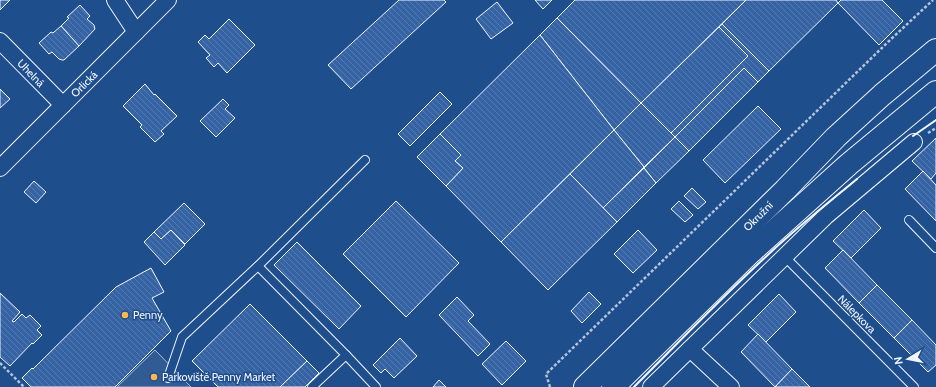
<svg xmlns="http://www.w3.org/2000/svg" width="936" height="387" viewBox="0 0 936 387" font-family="Cabin,sans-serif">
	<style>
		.parking { fill: #305b95; stroke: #a8bbd7 }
		.building { fill: url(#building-back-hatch); stroke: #f2f6ff }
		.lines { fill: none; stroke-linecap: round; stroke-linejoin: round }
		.lane-casing { stroke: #f2f6ff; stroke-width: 10 }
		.street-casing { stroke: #f2f6ff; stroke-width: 18 }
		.primary-casing { stroke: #f2f6ff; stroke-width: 24 }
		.path { stroke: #b3c4dc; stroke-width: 2.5; stroke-dasharray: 3 2; stroke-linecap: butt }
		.lane { stroke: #1f4e8c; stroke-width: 8 }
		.street { stroke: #1f4e8c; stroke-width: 16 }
		.primary { stroke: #1f4e8c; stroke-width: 22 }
		.wall { stroke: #f2f6ff; stroke-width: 2 }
		.poi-dot { fill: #ffb74d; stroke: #1f4e8c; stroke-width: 1.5 }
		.labels { text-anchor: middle; stroke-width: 3; stroke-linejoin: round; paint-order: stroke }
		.street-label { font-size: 11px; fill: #f2f6ff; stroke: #1f4e8c }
		.poi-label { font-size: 11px; fill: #f2f6ff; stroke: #1f4e8c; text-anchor: start }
	</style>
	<defs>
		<pattern id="building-back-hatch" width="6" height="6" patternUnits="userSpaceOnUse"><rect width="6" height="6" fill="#3563a3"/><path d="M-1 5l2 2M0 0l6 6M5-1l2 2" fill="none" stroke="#537ab1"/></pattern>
	</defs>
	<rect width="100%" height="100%" fill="#1f4e8c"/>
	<path class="parking" d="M 155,350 L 191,387 L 117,387 Z"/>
	<g class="building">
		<path d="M 0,0 L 10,0 L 0,10 Z"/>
		<path d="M 399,0 L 444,0 L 446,2 L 351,89 L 328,65 Z"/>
		<path d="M 535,0 L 552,0 L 543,9 Z"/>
		<path d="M 575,0 L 746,0 L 641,103 L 557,18 Z"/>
		<path d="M 746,0 L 836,0 L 838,3 L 769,71 L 722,24 Z"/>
		<path d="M 841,0 L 882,0 L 903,21 L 879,45 L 838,3 Z"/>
		<path d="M 497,2 L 513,23 L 491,39 L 476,19 Z"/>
		<path d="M 80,5 L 90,16 L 87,19 L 94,25 L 95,29 L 79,46 L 61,26 L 69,18 L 67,17 Z"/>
		<path d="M 557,18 L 641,103 L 614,130 L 540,35 Z"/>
		<path d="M 229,19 L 255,45 L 227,73 L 218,63 L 214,67 L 206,58 L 210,55 L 198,42 L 205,35 L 209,39 Z"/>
		<path d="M 722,24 L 769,71 L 758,82 L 744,68 L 675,137 L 671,133 L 748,56 L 719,27 Z"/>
		<path d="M 61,26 L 79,46 L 64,60 L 62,60 L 59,59 L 52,52 L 49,54 L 39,43 L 51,32 L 53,33 Z"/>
		<path d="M 719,27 L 748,56 L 671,133 L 641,103 Z"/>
		<path d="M 540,35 L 614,130 L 501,242 L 446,186 L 463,168 L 455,161 L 461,155 L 440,134 Z"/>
		<path d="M 744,68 L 758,82 L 689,151 L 675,137 Z"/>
		<path d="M 145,84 L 154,95 L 155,94 L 177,116 L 161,131 L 164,134 L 155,142 L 140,127 L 142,125 L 123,106 Z"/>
		<path d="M 0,89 L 10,99 L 0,108 Z"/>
		<path d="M 440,92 L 452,104 L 410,146 L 398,134 Z"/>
		<path d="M 223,99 L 229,105 L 225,109 L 235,118 L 216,137 L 200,121 Z"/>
		<path d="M 641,103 L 675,137 L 644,167 L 614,130 Z"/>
		<path d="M 758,106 L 781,129 L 725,183 L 703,160 Z"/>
		<path d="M 614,130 L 644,167 L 603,208 L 570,174 Z"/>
		<path d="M 440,134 L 461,155 L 455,161 L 463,168 L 446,186 L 417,157 Z"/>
		<path d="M 675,137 L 689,151 L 656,183 L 644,168 Z"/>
		<path d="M 936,138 L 936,173 L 931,179 L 912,161 Z"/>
		<path d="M 644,168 L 656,183 L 617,222 L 603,208 Z"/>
		<path d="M 923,171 L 936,185 L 936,221 L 905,189 Z"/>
		<path d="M 570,174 L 617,222 L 548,290 L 501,242 Z"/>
		<path d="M 34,181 L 46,192 L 36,203 L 24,192 Z"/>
		<path d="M 692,188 L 706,202 L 698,209 L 684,196 Z"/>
		<path d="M 396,201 L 459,263 L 406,317 L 343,254 Z"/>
		<path d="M 679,201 L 693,215 L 685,222 L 671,209 Z"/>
		<path d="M 184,203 L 205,224 L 185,244 L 171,230 L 161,239 L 154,232 Z"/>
		<path d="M 864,210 L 881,228 L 851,258 L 833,241 Z"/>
		<path d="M 171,230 L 185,245 L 165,265 L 144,242 L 154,232 L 161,239 Z"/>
		<path d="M 638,230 L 657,250 L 633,273 L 614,254 Z"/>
		<path d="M 297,242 L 361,306 L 339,329 L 274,265 Z"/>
		<path d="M 843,250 L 877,285 L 859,303 L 825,268 Z"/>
		<path d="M 151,268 L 164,292 L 152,298 L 171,331 L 115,387 L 31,387 L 22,378 L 32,368 L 33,369 L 116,287 Z"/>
		<path d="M 877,285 L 912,320 L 894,338 L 859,303 Z"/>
		<path d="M 589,292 L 601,304 L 582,323 L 571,311 Z"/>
		<path d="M 0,293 L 20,312 L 12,321 L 14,322 L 22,314 L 26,318 L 30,315 L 41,326 L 37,330 L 42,335 L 33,344 L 32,343 L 10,366 L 0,357 Z"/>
		<path d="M 779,294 L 796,312 L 766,342 L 748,325 Z"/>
		<path d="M 457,297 L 474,315 L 468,321 L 490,344 L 478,356 L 439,315 Z"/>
		<path d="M 250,304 L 307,361 L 280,387 L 218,387 L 192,361 Z"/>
		<path d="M 912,320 L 936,345 L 936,365 L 928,372 L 894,338 Z"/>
		<path d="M 758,334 L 792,369 L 775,387 L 741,352 Z"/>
		<path d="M 400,338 L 417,356 L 394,378 L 385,369 L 381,373 L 373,365 Z"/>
		<path d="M 506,341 L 526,361 L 502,385 L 482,364 Z"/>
		<path d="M 307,361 L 319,373 L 305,387 L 280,387 Z"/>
		<path d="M 792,369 L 810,387 L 775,387 Z"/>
		<path d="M 439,380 L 446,387 L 433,387 Z"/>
	</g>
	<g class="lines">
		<g class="lane-casing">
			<g id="lane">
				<path d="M 909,220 L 936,248"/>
				<path d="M 784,256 L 914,387"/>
				<path d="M 258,266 L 346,355 L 312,387"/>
				<path d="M 346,355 L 376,387"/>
				<path d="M 168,378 L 182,337 L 258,266 L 365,160"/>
			</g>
		</g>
		<g class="street-casing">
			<g id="street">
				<path d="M 115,0 L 136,32"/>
				<path d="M 0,41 L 63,105"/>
				<path d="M 0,168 L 168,0"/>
				<path d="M 690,349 L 731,387"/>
				<path d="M 651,387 L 826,216 L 914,142"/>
			</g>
		</g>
		<g class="primary-casing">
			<g id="primary">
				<path d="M 585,387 L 785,190 L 836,137 L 882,95 L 936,50"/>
				<path d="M 613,387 L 751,252 L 849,164 L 936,92"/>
			</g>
		</g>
		<g class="path">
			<path d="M 928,133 L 936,128"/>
			<path d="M 0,363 L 24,387"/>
			<path d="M 550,387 L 546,374 L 889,41 L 933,0"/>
		</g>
		<use href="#lane" class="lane"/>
		<use href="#street" class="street"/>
		<use href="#primary" class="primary"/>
		<g class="wall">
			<path d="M 913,136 L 936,120"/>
			<path d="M 634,387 C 679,342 724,295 771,252 C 799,226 828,203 857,179"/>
		</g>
	</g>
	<g class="poi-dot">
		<circle cx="125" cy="315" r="4"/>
		<circle cx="154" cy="377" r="4"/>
	</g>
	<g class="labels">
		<g class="street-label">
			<text transform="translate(31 73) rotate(46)" y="4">Uhelná</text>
			<text transform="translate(84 84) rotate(-45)" y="4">Orlická</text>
			<text transform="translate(758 216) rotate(-45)" y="4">Okružní</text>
			<text transform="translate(857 314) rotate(45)" y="4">Nálepkova</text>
		</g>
		<g class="poi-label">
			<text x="133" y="319">Penny</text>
			<text x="162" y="381">Parkoviště Penny Market</text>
		</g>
	</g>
	<g transform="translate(908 359) rotate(260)" stroke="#1f4e8c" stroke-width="3" paint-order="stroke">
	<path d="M0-3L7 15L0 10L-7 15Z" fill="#f2f6ff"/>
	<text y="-6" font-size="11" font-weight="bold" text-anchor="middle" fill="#f2f6ff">N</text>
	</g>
</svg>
